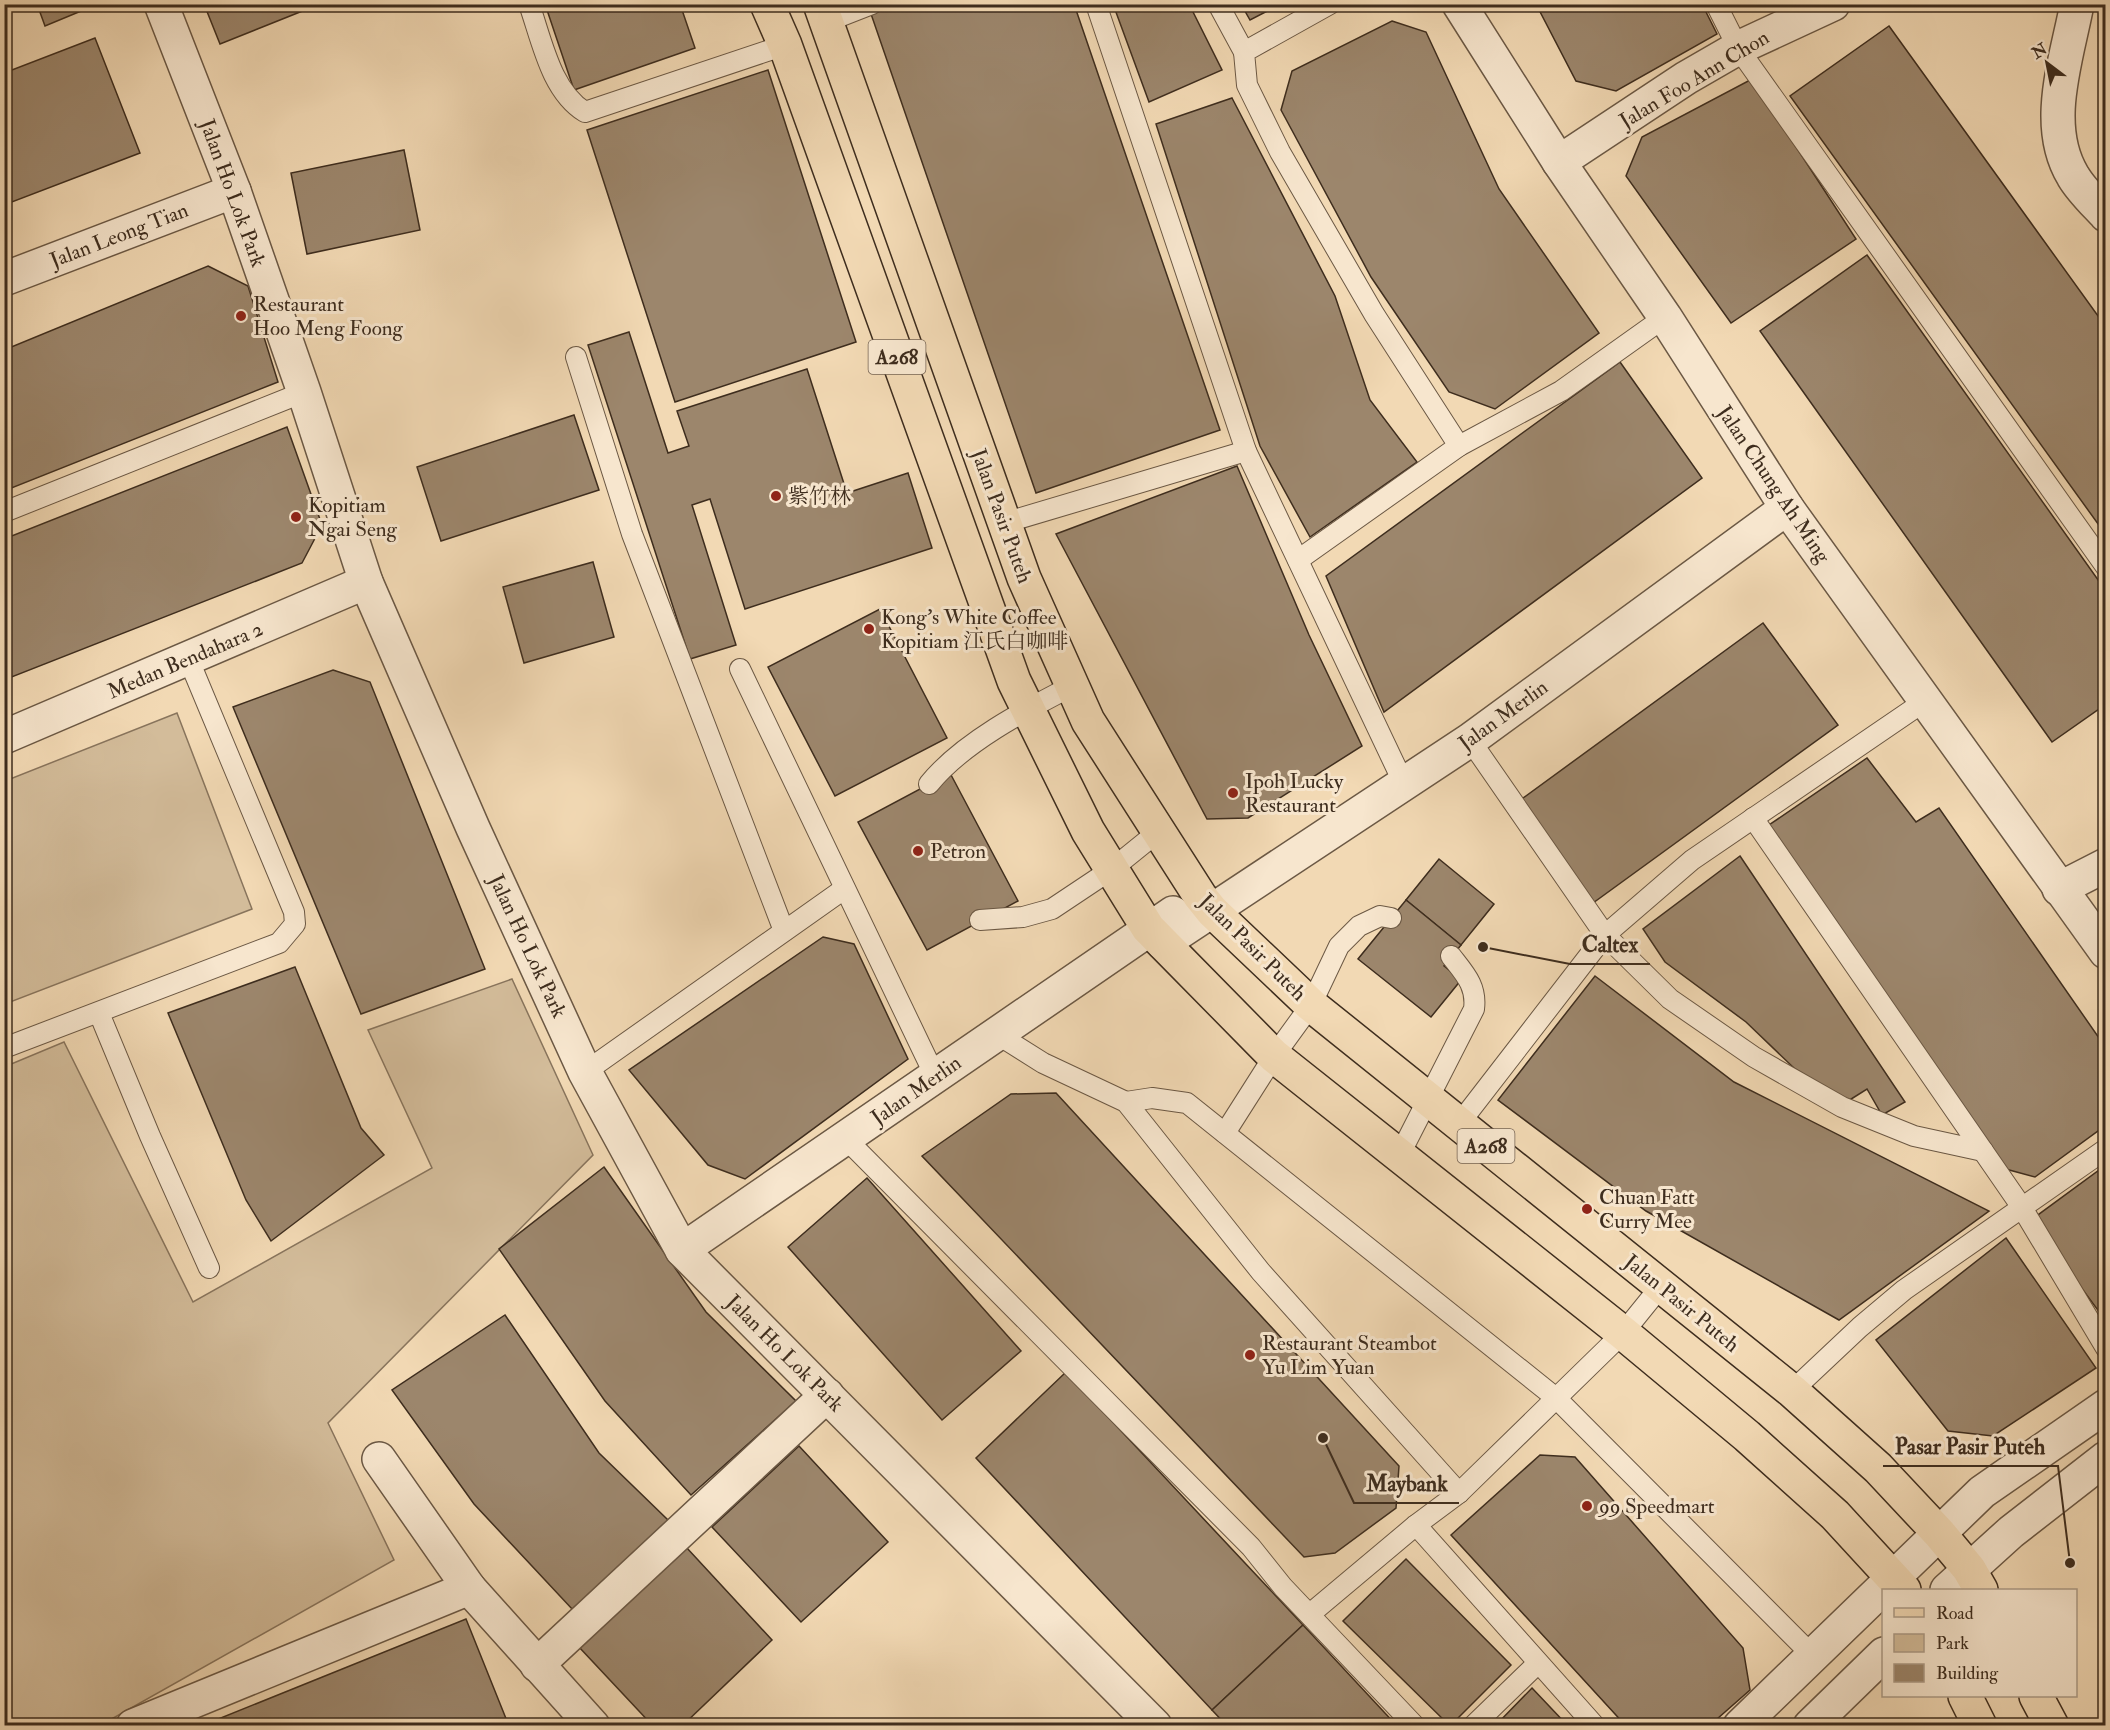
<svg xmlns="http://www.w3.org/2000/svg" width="2110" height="1730" viewBox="0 0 2110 1730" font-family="'IM FELL Double Pica','Noto Serif SC',serif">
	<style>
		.green { fill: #d3bc9a; stroke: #88745c; stroke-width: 1.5 }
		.building { fill: #9c866c; stroke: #3e2d1e; stroke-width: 1.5 }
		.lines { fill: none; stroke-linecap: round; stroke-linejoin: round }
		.service-casing { stroke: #6b5844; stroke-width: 22 }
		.minor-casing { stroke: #6b5844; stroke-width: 36 }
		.primary-casing { stroke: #3e2d1e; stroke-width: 36 }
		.service { stroke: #f7e6ce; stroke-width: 20 }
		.minor { stroke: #f7e6ce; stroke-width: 33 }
		.primary { stroke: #f2d9b4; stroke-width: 33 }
		.poi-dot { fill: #8f2418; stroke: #f7e6ce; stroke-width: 2 }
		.labels { text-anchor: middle; stroke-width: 6; stroke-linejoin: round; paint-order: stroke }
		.shield { fill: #f7e6ce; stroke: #766453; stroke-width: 1.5 }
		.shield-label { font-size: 20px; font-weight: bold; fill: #3e2d1e }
		.street-label { font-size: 21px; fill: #3e2d1e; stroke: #f7e6ce }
		.poi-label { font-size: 21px; fill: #3e2d1e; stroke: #f7e6ce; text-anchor: start }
		.leader { fill: none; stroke: #3e2d1e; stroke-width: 2 }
		.callout-dot { fill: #3e2d1e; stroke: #f7e6ce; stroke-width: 2 }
		.callout-label { font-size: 22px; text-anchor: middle; font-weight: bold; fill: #3e2d1e; stroke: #f7e6ce; stroke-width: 6; stroke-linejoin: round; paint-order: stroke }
	</style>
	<rect width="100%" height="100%" fill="#f2d9b4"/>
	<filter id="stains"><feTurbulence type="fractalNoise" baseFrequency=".00333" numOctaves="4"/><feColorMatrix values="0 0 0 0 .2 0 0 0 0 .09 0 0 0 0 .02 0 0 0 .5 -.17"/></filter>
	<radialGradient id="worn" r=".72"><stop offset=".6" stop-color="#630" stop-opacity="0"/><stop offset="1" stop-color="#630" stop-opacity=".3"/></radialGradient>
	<g class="green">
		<path d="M 177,713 L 252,909 L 5,1004 L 5,781 Z"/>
		<path d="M 512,979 L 593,1155 L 328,1423 L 394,1560 L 101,1725 L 5,1725 L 4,1067 L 64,1042 L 193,1302 L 432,1168 L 368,1030 Z"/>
	</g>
	<g class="building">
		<path d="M 37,4 L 98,4 L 45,26 Z"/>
		<path d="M 204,4 L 320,4 L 220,44 Z"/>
		<path d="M 545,4 L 680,4 L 695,48 L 574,90 Z"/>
		<path d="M 890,4 L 1074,4 L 1220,430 L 1036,493 L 870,11 Z"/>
		<path d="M 1113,4 L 1189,4 L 1222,70 L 1149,102 Z"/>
		<path d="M 1241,4 L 1281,4 L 1250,20 Z"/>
		<path d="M 1536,4 L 1702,4 L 1717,34 L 1616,91 L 1576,81 Z"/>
		<path d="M 1392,21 L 1426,32 L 1499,189 L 1599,333 L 1495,409 L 1449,392 L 1371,277 L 1281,110 L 1292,71 Z"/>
		<path d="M 1889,26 L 2106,327 L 2106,535 L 1790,96 Z"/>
		<path d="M 95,38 L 140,153 L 4,205 L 4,73 Z"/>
		<path d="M 768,70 L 856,342 L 675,402 L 587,130 Z"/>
		<path d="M 1752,79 L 1856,239 L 1731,323 L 1626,176 L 1642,137 Z"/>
		<path d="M 1232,98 L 1335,296 L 1370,400 L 1417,462 L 1310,537 L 1260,446 L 1156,124 Z"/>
		<path d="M 404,150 L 420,230 L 307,254 L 291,173 Z"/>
		<path d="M 1867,255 L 2106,591 L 2106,704 L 2052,742 L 1760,331 Z"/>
		<path d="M 208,266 L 248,286 L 278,382 L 4,491 L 4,350 Z"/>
		<path d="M 629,332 L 668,453 L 689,446 L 677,411 L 807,369 L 847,493 L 908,473 L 932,548 L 745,609 L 710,499 L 692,505 L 736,645 L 690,659 L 588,345 Z"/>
		<path d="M 1620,362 L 1702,478 L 1384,712 L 1326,576 Z"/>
		<path d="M 574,415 L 599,490 L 441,541 L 417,467 Z"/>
		<path d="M 287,427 L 322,525 L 302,563 L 4,680 L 4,539 Z"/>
		<path d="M 1237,466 L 1309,635 L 1362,746 L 1248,818 L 1207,819 L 1056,534 Z"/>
		<path d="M 593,562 L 614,637 L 524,663 L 503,587 Z"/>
		<path d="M 880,609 L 947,738 L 835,796 L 768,667 Z"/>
		<path d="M 1763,623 L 1838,725 L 1593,903 L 1519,801 Z"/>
		<path d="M 333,670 L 370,682 L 485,969 L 361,1014 L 233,707 Z"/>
		<path d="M 1867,758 L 1916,822 L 1939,808 L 2106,1048 L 2106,1125 L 2035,1177 L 2002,1168 L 1769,825 Z"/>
		<path d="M 950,773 L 1018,901 L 927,950 L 858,822 Z"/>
		<path d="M 1740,856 L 1905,1102 L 1882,1115 L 1867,1089 L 1848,1101 L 1795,1069 L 1746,1022 L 1665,962 L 1643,929 Z"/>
		<path d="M 1439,859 L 1494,904 L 1461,945 L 1406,900 Z"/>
		<path d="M 1406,900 L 1461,945 L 1444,966 L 1461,980 L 1431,1017 L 1358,959 Z"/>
		<path d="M 823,937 L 854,944 L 908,1059 L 745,1179 L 708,1165 L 629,1070 Z"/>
		<path d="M 295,967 L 361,1128 L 384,1155 L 271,1241 L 246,1200 L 168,1013 Z"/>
		<path d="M 1595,976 L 1734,1082 L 1989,1211 L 1839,1320 L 1646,1211 L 1498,1100 Z"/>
		<path d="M 1056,1093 L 1399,1466 L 1396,1508 L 1335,1553 L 1304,1557 L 922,1156 L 1011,1094 Z"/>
		<path d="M 2106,1165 L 2106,1321 L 2031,1220 Z"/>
		<path d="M 604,1167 L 706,1312 L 796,1401 L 691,1495 L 605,1401 L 499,1249 Z"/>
		<path d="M 867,1178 L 1021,1351 L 942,1420 L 788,1247 Z"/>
		<path d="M 2006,1238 L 2096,1368 L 1993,1436 L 1948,1431 L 1876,1340 Z"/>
		<path d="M 505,1315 L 599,1453 L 668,1520 L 573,1610 L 474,1504 L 392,1390 Z"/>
		<path d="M 1066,1372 L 1303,1625 L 1212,1710 L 976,1458 Z"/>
		<path d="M 799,1446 L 888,1542 L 801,1622 L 712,1527 Z"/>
		<path d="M 1540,1455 L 1575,1457 L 1743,1648 L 1750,1690 L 1709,1726 L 1626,1726 L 1451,1535 Z"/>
		<path d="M 686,1547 L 772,1640 L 682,1726 L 653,1726 L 579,1647 Z"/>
		<path d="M 1406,1559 L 1511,1665 L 1450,1726 L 1343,1621 Z"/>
		<path d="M 466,1619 L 509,1726 L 201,1726 Z"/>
		<path d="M 1303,1625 L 1397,1726 L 1227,1726 L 1212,1710 Z"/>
		<path d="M 1532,1688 L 1568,1726 L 1495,1726 Z"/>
	</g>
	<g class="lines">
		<g class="service-casing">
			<g id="service">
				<path d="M 529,4 C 542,41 551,91 585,112 L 785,45"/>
				<path d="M 1096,4 L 1246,451 L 1404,784"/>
				<path d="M 1218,4 L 1244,52"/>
				<path d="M 1330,4 L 1244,52 L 1247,85 L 1280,152 L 1374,314 L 1459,446"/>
				<path d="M 1716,4 L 1738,48 L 2106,567"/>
				<path d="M 826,22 L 872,4"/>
				<path d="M 576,357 L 632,534 L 784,931"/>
				<path d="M 4,512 L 304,392"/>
				<path d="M 1004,523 L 1246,451"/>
				<path d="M 1298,560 L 1459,446 L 1561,391 L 1665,317"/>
				<path d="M 740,669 L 935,1076"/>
				<path d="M 1470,740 L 1605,935 L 1670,999 L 1754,1057 L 1842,1107 L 1914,1136 L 1983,1151"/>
				<path d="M 929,784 C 962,743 1025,710 1072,686"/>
				<path d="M 1753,818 L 2021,1206 L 2106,1348"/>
				<path d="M 980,920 L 1023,917 L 1052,909 L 1112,869 L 1159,831"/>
				<path d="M 99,1013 L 150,1136 L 209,1268"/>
				<path d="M 997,1034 L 1043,1063 L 1126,1102 L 1261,1272 L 1459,1493"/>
				<path d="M 4,1048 L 279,943 L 295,924 L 294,912 L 188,658"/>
				<path d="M 585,1072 L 844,889"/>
				<path d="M 1126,1102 L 1152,1098 L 1187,1103 L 1556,1398 L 1813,1656"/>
				<path d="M 1459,1124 L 1605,935 L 1692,860 L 1925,701"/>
				<path d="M 1225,1133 L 1274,1056 L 1311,1005 L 1339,946 L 1359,926 L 1380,916 L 1391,918"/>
				<path d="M 846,1139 L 1251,1547 L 1283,1587 L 1415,1726"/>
				<path d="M 1399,1156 L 1474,1009 C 1477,986 1465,974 1451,956"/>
				<path d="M 1792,1391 L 1860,1327 L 1904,1290 L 2106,1149"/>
				<path d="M 1416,1525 L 1595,1726"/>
				<path d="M 1310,1614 L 1416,1525 L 1459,1493 L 1623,1333 L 1661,1286"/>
				<path d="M 1473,1726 L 1537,1664"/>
			</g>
		</g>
		<g class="minor-casing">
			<g id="minor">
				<path d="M 161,4 L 234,191 L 304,392 L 366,582 L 473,828 L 585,1072 L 682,1250 L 1155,1726"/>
				<path d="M 1459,4 L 1559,162 L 1665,317 L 1787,508 L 2106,952"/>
				<path d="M 2077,4 C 2067,58 2042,125 2073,176 C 2081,190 2095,203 2106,215"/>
				<path d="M 1559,162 L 1686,78 L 1738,48 L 1833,4"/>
				<path d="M 4,279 L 234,191"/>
				<path d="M 4,737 L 366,582"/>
				<path d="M 2059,889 L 2106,865"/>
				<path d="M 1163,943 L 1470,740 L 1787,508"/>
				<path d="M 682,1250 L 1173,913"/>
				<path d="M 379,1459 L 469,1588 L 593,1726"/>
				<path d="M 1947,1590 L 2011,1532 L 2106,1458"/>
				<path d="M 537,1665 L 827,1395"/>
				<path d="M 133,1726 L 469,1588"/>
				<path d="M 1740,1726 L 1982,1492 L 2106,1406"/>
				<path d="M 1810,1726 L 1884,1654"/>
			</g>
		</g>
		<g class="primary-casing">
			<g id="primary">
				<path d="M 767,4 L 785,45 L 1014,681 L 1088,831 L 1148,928 L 1274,1056 L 1623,1333 L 1747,1436 L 1835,1515 L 1904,1590"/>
				<path d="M 820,4 L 1024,578 L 1088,721 L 1200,896 L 1212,911 L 1311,1005 L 1792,1391 L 1878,1468 L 1939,1533 L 1969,1569 L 1981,1590"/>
				<path d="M 1965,1696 L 1980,1726"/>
				<path d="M 2036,1696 L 2052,1726"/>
			</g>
		</g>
		<use href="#service" class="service"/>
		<use href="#minor" class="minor"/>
		<use href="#primary" class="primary"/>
	</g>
	<g class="poi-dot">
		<circle cx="241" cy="316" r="6"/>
		<circle cx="776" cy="496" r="6"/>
		<circle cx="296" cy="517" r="6"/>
		<circle cx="869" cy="629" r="6"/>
		<circle cx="1233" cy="793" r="6"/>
		<circle cx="918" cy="851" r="6"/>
		<circle cx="1587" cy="1209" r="6"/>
		<circle cx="1250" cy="1355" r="6"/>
		<circle cx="1587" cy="1506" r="6"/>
	</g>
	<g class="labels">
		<g class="shield">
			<rect x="868.5" y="340" width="57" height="34" rx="4.5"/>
			<rect x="1457.5" y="1129" width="57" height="34" rx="4.5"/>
		</g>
		<g class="shield-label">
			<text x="897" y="364">A268</text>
			<text x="1486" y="1153">A268</text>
		</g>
		<g class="street-label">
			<text transform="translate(1694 79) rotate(-31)" y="7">Jalan Foo Ann Chon</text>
			<text transform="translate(233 193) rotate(70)" y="7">Jalan Ho Lok Park</text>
			<text transform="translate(119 235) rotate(-21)" y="7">Jalan Leong Tian</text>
			<text transform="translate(1774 484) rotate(56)" y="7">Jalan Chung Ah Ming</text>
			<text transform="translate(1002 516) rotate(70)" y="7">Jalan Pasir Puteh</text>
			<text transform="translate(185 660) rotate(-23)" y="7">Medan Bendahara 2</text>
			<text transform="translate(1503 715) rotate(-36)" y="7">Jalan Merlin</text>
			<text transform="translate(528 946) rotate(65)" y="7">Jalan Ho Lok Park</text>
			<text transform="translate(1253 947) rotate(45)" y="7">Jalan Pasir Puteh</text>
			<text transform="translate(916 1090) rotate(-35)" y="7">Jalan Merlin</text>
			<text transform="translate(1682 1303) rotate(39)" y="7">Jalan Pasir Puteh</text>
			<text transform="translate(785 1353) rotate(45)" y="7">Jalan Ho Lok Park</text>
		</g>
		<g class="poi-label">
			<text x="253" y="311">Restaurant<tspan x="253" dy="24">Hoo Meng Foong</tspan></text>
			<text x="788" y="503">紫竹林</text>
			<text x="308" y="512">Kopitiam<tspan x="308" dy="24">Ngai Seng</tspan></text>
			<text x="881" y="624">Kong's White Coffee<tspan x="881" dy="24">Kopitiam 江氏白咖啡</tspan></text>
			<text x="1245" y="788">Ipoh Lucky<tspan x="1245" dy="24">Restaurant</tspan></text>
			<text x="930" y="858">Petron</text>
			<text x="1599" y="1204">Chuan Fatt<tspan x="1599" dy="24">Curry Mee</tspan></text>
			<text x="1262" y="1350">Restaurant Steambot<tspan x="1262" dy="24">Yu Lim Yuan</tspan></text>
			<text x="1599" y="1513">99 Speedmart</text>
		</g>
	</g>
	<path class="leader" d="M1483 947L1570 964H1650M2070 1563L2058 1466H1883M1323 1438L1354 1503H1459"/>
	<g class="callout-dot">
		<circle cx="1483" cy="947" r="6"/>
		<circle cx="2070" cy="1563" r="6"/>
		<circle cx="1323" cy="1438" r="6"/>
	</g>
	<g class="callout-label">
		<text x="1610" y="952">Caltex</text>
		<text x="1970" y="1454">Pasar Pasir Puteh</text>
		<text x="1407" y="1491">Maybank</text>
	</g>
	<rect width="2110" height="1730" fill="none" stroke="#f2d9b4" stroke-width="24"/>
	<rect x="6" y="6" width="2098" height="1718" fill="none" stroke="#3e2d1e" stroke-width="3"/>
	<rect x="12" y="12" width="2086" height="1706" fill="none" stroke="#3e2d1e" stroke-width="1.5"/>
	<rect x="1882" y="1589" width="195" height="108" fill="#f7e6ce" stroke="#ad9c88" stroke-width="1.5"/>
	<rect x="1894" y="1608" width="30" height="9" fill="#f2d9b4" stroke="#ad9c88" stroke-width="1.5"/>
	<text x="1936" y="1619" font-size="18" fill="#3e2d1e">Road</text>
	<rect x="1894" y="1634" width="30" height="18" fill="#d3bc9a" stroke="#ad9c88" stroke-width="1.5"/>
	<text x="1936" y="1649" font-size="18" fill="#3e2d1e">Park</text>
	<rect x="1894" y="1664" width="30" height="18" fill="#9c866c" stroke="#ad9c88" stroke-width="1.5"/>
	<text x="1936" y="1679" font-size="18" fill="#3e2d1e">Building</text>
	<g transform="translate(2047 63) rotate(328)" stroke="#f7e6ce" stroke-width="4.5" paint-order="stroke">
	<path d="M0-4.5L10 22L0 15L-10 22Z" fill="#3e2d1e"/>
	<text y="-9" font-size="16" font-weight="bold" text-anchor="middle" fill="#3e2d1e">N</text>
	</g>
	<rect width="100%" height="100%" filter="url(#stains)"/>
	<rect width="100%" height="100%" fill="url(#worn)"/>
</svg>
